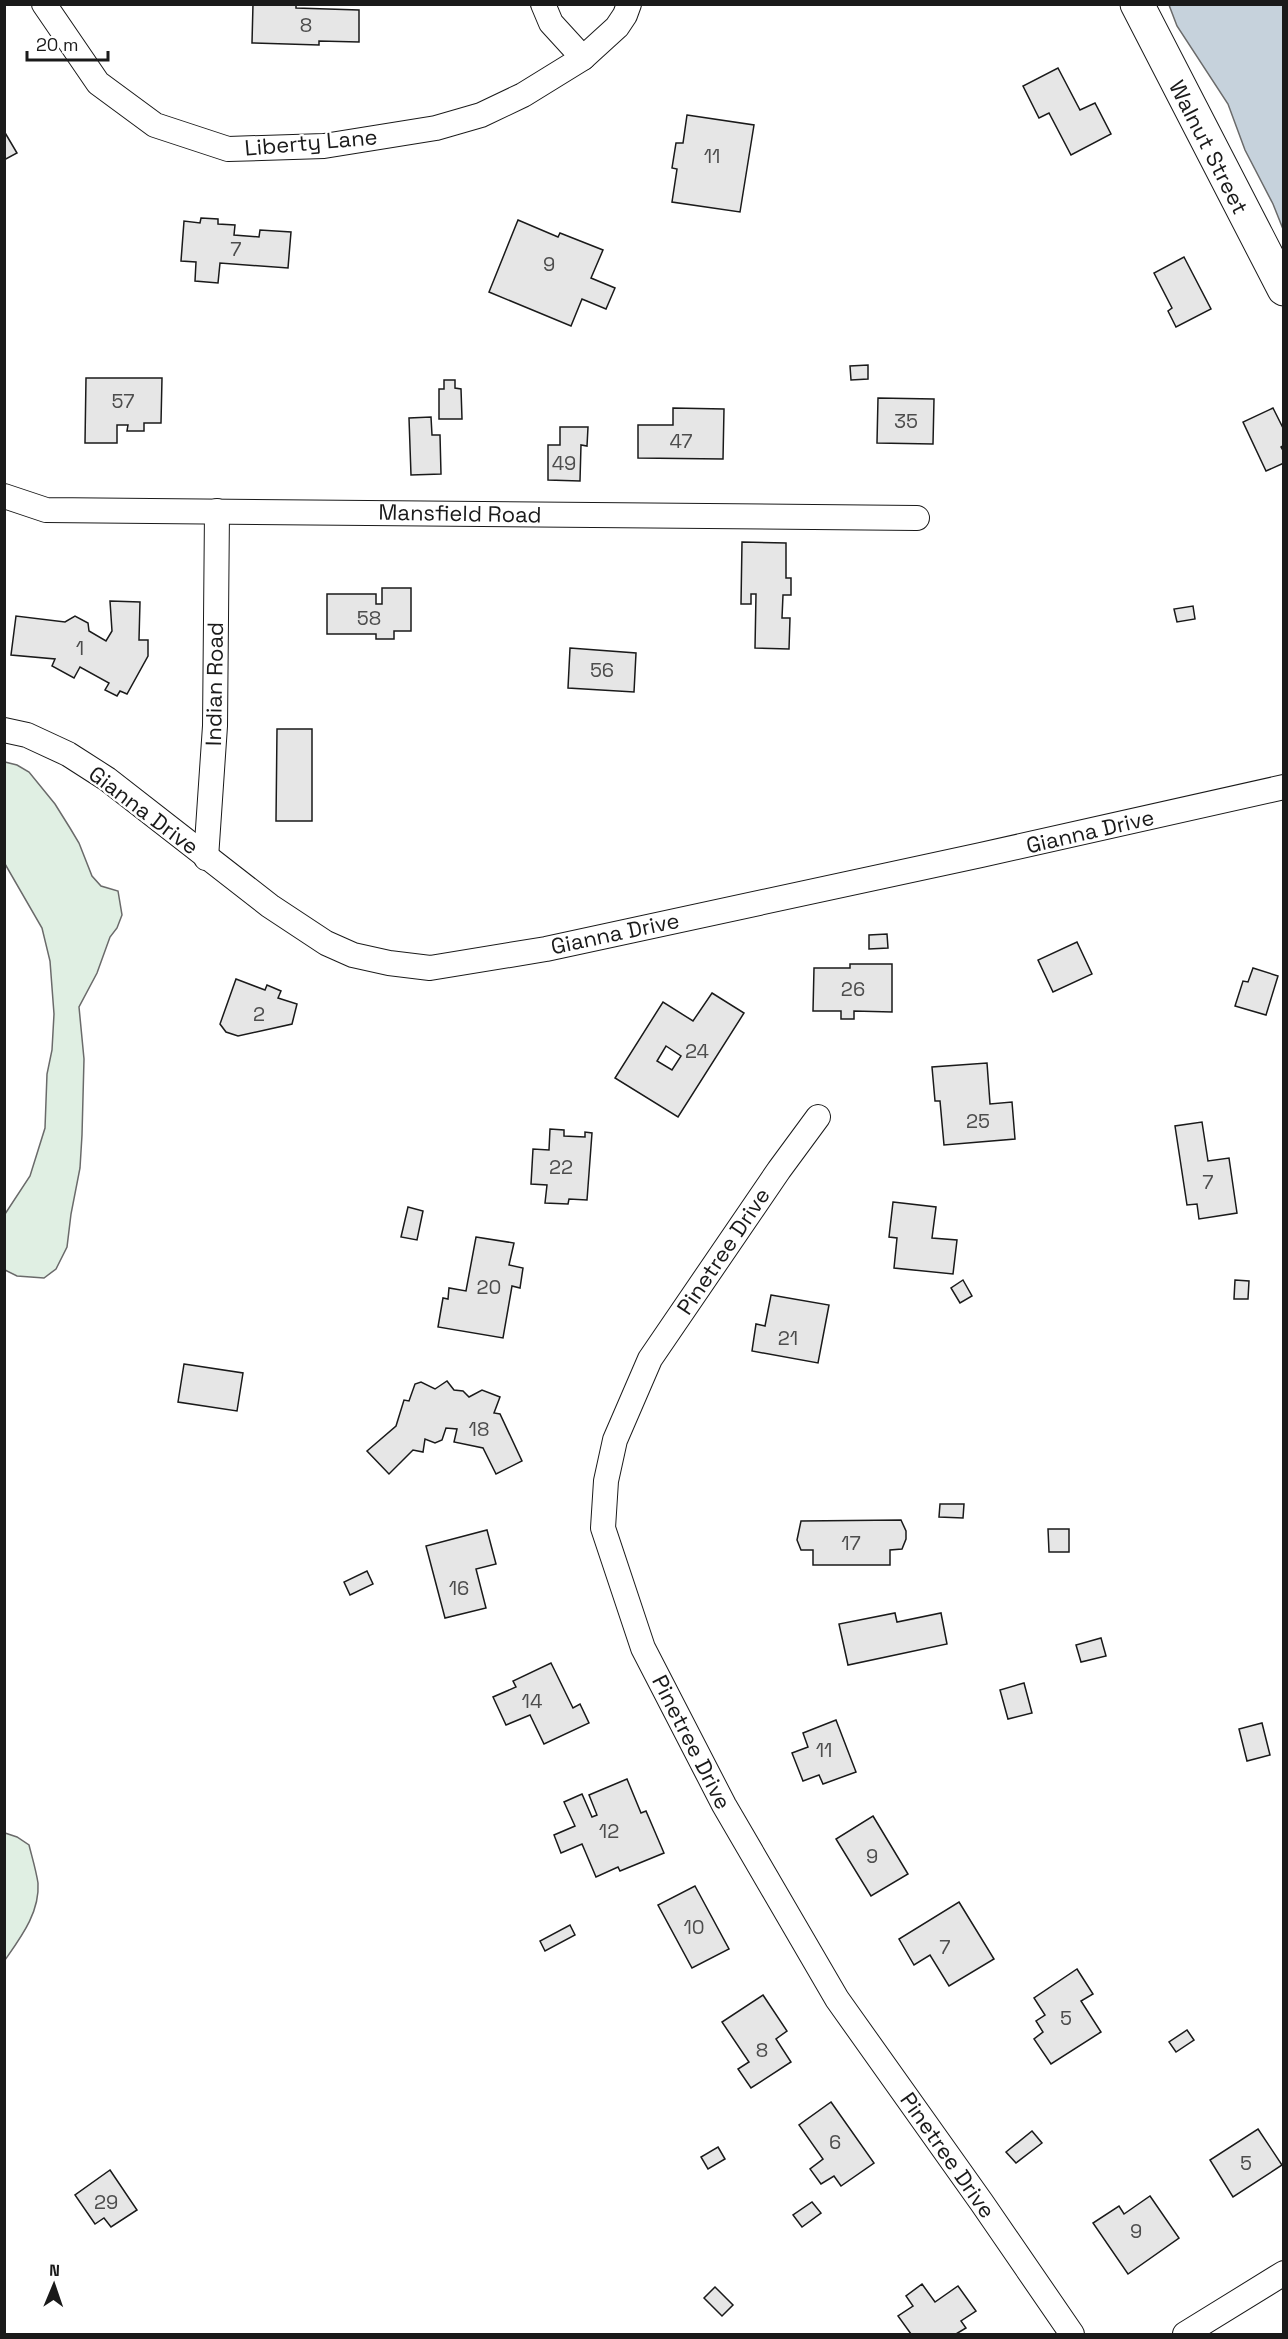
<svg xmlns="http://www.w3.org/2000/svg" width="1288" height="2339" viewBox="0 0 1288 2339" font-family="'Space Grotesk',sans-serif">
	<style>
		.green { fill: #e0efe3; stroke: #6a6a6a; stroke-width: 1.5 }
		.water { fill: #c6d2dc; stroke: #6a6a6a; stroke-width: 1.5 }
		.building { fill: #e6e6e6; stroke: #1a1a1a; stroke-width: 1.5; fill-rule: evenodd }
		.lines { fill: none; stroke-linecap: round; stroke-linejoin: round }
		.street-casing { stroke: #1a1a1a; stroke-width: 26 }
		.secondary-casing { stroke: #1a1a1a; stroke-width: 35 }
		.street { stroke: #fff; stroke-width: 24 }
		.secondary { stroke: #fff; stroke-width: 33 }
		.labels { text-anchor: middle; stroke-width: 4.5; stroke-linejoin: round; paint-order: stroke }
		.number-label { font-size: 20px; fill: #4d4d4d }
		.street-label { font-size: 22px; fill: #1a1a1a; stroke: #fff }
	</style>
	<rect width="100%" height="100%" fill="#fff"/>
	<g class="green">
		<path d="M 5,762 L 17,765 L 29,772 L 55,804 L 70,828 L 79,843 L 92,876 L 101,886 L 118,891 L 122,915 L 117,928 L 110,937 L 97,973 L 79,1007 L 84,1059 L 82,1135 L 80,1168 L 71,1214 L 67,1247 L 56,1269 L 44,1278 L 17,1276 L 5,1270 L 5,1214 L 30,1176 L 45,1128 L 47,1074 L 52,1050 L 54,1014 L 50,961 L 42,928 L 5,864 Z"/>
		<path d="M 5,1833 L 17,1837 L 29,1845 C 32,1857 36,1870 38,1883 C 40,1912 21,1937 5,1960 Z"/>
	</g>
	<path class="water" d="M 1169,5 L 1283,5 L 1283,229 L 1273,204 L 1245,150 L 1228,104 L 1177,26 Z"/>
	<g class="building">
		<path d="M 253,4 L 296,4 L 296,8 L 359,10 L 359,42 L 319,41 L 319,45 L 252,43 Z"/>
		<path d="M 1058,68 L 1080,110 L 1095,103 L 1111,134 L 1071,155 L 1049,113 L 1039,118 L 1023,86 Z"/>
		<path d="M 687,115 L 754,125 L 740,212 L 672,202 L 677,169 L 672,168 L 676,143 L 683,143 Z"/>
		<path d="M 4,131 L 17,153 L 4,160 Z"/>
		<path d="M 201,218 L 218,219 L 218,224 L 235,225 L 234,235 L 259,237 L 260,230 L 291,232 L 288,268 L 220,263 L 218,283 L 195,281 L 196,262 L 181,261 L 184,221 L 200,223 Z"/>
		<path d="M 518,220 L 558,237 L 560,233 L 603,250 L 591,278 L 615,288 L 606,309 L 582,299 L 571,326 L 489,292 Z"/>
		<path d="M 1184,257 L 1211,309 L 1176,327 L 1168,311 L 1172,308 L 1154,273 Z"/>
		<path d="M 868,365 L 868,379 L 851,380 L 850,366 Z"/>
		<path d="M 86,378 L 162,378 L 161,423 L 144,423 L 144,431 L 127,431 L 128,425 L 117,425 L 117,443 L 85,443 Z"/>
		<path d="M 444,380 L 455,380 L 455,388 L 461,389 L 462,419 L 439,419 L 439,389 L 444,389 Z"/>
		<path d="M 878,398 L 934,399 L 933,444 L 877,443 Z"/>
		<path d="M 673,408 L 724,409 L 723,459 L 638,458 L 638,425 L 673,425 Z"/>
		<path d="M 1273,408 L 1284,430 L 1284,445 L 1281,447 L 1284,452 L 1284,463 L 1266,471 L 1243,422 Z"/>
		<path d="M 431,417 L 432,435 L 440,435 L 441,474 L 411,475 L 409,418 Z"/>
		<path d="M 560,427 L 588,427 L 587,446 L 581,445 L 580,481 L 548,480 L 548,445 L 560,445 Z"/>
		<path d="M 742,542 L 786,543 L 786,578 L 791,578 L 791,595 L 783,595 L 782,618 L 790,618 L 789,649 L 755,648 L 756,594 L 751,594 L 751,604 L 741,604 Z"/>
		<path d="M 382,588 L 411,588 L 411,631 L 394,631 L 394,639 L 376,639 L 376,634 L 327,634 L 327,594 L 376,594 L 376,604 L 382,604 Z"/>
		<path d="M 110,601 L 140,602 L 139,640 L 148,640 L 148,656 L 127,694 L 120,691 L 117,696 L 105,690 L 109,683 L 80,667 L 74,678 L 52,666 L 55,659 L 11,655 L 16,616 L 65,622 L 75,616 L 88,623 L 89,631 L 106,641 L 112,631 Z"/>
		<path d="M 1193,606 L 1195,619 L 1177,622 L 1174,609 Z"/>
		<path d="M 570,648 L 636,653 L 634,692 L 568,688 Z"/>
		<path d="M 277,729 L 312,729 L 312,821 L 276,821 Z"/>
		<path d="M 887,934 L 888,948 L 869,949 L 869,935 Z"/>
		<path d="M 1077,942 L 1092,974 L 1053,992 L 1038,960 Z"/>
		<path d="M 850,964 L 892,964 L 892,1012 L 854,1011 L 854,1019 L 841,1019 L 841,1011 L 813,1011 L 814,968 L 850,968 Z"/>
		<path d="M 1253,968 L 1278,976 L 1266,1015 L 1235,1006 L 1243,981 L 1248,982 Z"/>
		<path d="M 236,979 L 265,990 L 267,985 L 281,991 L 278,998 L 297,1004 L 292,1024 L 238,1036 L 226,1032 L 220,1024 Z"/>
		<path d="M 712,993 L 744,1013 L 678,1117 L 615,1078 L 663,1002 L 693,1021 ZM 666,1046 L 681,1056 L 672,1070 L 657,1061 Z"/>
		<path d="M 987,1063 L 990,1104 L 1012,1102 L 1015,1139 L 944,1145 L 940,1101 L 935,1101 L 932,1067 Z"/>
		<path d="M 1202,1122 L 1208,1161 L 1229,1158 L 1237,1213 L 1199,1219 L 1197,1204 L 1187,1205 L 1175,1126 Z"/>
		<path d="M 550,1129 L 564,1130 L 564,1136 L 585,1137 L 585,1132 L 592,1133 L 587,1200 L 569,1199 L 568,1204 L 545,1203 L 547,1185 L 531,1184 L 533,1149 L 549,1150 Z"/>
		<path d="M 893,1202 L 936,1207 L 932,1238 L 957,1240 L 953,1274 L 894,1268 L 897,1238 L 889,1237 Z"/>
		<path d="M 408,1207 L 423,1211 L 417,1240 L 401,1237 Z"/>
		<path d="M 476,1237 L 514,1243 L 509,1265 L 523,1268 L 520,1288 L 512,1286 L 503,1338 L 438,1327 L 443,1298 L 448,1299 L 449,1288 L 466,1291 Z"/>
		<path d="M 963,1280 L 972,1296 L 960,1303 L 951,1288 Z"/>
		<path d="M 1235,1280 L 1249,1281 L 1248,1299 L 1234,1299 Z"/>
		<path d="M 771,1295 L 829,1305 L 818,1363 L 752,1351 L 756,1324 L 765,1326 Z"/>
		<path d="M 184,1364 L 243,1373 L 237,1411 L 178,1402 Z"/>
		<path d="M 447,1381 L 454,1390 L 463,1391 L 469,1397 L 482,1390 L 500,1397 L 494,1413 L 500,1414 L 522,1461 L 496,1474 L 483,1448 L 454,1442 L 457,1429 L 446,1428 L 442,1440 L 435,1443 L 425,1439 L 423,1452 L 413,1450 L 389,1474 L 367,1451 L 396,1426 L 404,1400 L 409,1401 L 415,1384 L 421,1382 L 435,1389 Z"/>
		<path d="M 940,1504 L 964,1504 L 963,1518 L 939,1517 Z"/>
		<path d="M 901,1520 L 906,1531 L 906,1539 L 902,1549 L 890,1550 L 890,1565 L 813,1565 L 813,1550 L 801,1550 L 797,1540 L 801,1521 Z"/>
		<path d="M 1048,1529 L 1069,1529 L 1069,1552 L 1049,1552 Z"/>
		<path d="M 487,1530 L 496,1564 L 476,1569 L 486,1608 L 445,1618 L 426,1546 Z"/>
		<path d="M 367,1571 L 373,1584 L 350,1595 L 344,1582 Z"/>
		<path d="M 895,1613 L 897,1622 L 941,1613 L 947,1644 L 848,1665 L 839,1624 Z"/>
		<path d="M 1101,1638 L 1106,1656 L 1081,1662 L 1076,1645 Z"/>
		<path d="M 551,1663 L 573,1708 L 580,1704 L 589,1723 L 544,1744 L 530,1715 L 506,1725 L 493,1697 L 516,1687 L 513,1681 Z"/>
		<path d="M 1024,1683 L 1032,1713 L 1008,1719 L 1000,1690 Z"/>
		<path d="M 836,1720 L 856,1772 L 823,1784 L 819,1775 L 803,1781 L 792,1753 L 808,1747 L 803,1733 Z"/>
		<path d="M 1262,1723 L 1270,1755 L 1247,1761 L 1239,1729 Z"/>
		<path d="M 627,1779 L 641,1813 L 646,1811 L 664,1853 L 620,1871 L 618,1867 L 596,1877 L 582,1844 L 561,1853 L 554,1835 L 575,1826 L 564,1802 L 582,1794 L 592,1817 L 597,1815 L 589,1795 Z"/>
		<path d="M 873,1816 L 908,1874 L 871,1896 L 836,1839 Z"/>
		<path d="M 695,1886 L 729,1949 L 692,1968 L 658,1905 Z"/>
		<path d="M 959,1902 L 994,1959 L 949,1986 L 930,1955 L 914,1965 L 899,1939 Z"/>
		<path d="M 570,1925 L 575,1935 L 545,1951 L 540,1941 Z"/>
		<path d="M 1077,1969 L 1093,1994 L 1081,2001 L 1101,2032 L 1051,2064 L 1034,2039 L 1043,2032 L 1036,2021 L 1045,2015 L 1034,1998 Z"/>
		<path d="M 763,1995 L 787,2031 L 776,2039 L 791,2062 L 751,2088 L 738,2069 L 749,2062 L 722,2022 Z"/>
		<path d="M 1187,2030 L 1194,2040 L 1176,2052 L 1169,2042 Z"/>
		<path d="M 831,2102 L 874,2163 L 841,2186 L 834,2176 L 821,2184 L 810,2169 L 823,2159 L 799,2125 Z"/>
		<path d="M 1258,2129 L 1282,2165 L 1233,2197 L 1210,2160 Z"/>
		<path d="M 1032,2131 L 1042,2143 L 1016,2163 L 1006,2152 Z"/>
		<path d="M 718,2147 L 725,2159 L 708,2169 L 701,2157 Z"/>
		<path d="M 110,2170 L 137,2210 L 111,2227 L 104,2218 L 95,2224 L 75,2195 Z"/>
		<path d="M 1150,2196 L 1179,2238 L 1128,2274 L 1093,2223 L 1119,2206 L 1124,2214 Z"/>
		<path d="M 812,2202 L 821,2213 L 802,2227 L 793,2215 Z"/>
		<path d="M 922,2284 L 935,2302 L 958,2286 L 976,2311 L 961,2321 L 966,2328 L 956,2334 L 911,2334 L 898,2316 L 913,2306 L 906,2296 Z"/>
		<path d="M 715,2287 L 733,2305 L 722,2316 L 704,2298 Z"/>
	</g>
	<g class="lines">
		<g class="street-casing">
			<g id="street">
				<path d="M 44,4 L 98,83 L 155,125 L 228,149 L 324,146 L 436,128 L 481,115 L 523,95 L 583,58 L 617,27 L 625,15 L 629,4"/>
				<path d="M 543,4 L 551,23 L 583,58"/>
				<path d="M 4,496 L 46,510 L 917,518"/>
				<path d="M 4,730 L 27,735 L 68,754 L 107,779 L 270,906 L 326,943 L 353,955 L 389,963 L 430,968 L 546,949 L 981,855 L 1284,787"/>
				<path d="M 206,858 L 215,726 L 217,511"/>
				<path d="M 818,1117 L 779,1170 L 650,1359 L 615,1440 L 606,1481 L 603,1528 L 643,1648 L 724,1805 L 837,1999 L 982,2203 L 1072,2334"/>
				<path d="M 1185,2334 L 1284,2273"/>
			</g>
		</g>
		<g class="secondary-casing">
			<path id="secondary" d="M 1137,4 L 1284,289"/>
		</g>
		<use href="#street" class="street"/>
		<use href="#secondary" class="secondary"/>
	</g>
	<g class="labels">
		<g class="number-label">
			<text x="306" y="32">8</text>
			<text x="712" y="163">11</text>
			<text x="236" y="256">7</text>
			<text x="549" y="271">9</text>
			<text x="123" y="408">57</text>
			<text x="906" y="428">35</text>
			<text x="681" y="448">47</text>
			<text x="564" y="470">49</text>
			<text x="369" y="625">58</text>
			<text x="80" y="655">1</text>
			<text x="602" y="677">56</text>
			<text x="853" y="996">26</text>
			<text x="259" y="1021">2</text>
			<text x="697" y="1058">24</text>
			<text x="978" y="1128">25</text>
			<text x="561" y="1174">22</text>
			<text x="1208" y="1189">7</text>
			<text x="489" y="1294">20</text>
			<text x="788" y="1345">21</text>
			<text x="479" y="1436">18</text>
			<text x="851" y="1550">17</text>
			<text x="459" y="1595">16</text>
			<text x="532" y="1708">14</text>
			<text x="824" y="1757">11</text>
			<text x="609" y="1838">12</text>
			<text x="872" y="1863">9</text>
			<text x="694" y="1934">10</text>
			<text x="945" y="1954">7</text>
			<text x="1066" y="2025">5</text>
			<text x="762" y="2057">8</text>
			<text x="835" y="2149">6</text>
			<text x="1246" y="2170">5</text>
			<text x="106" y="2209">29</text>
			<text x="1136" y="2238">9</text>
		</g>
		<g class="street-label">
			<text transform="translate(311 142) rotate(-5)" y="8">Liberty Lane</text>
			<text transform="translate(1209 147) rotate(63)" y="8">Walnut Street</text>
			<text transform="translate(460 513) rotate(1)" y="8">Mansfield Road</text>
			<text transform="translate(214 684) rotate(-89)" y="8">Indian Road</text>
			<text transform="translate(144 810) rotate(37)" y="8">Gianna Drive</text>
			<text transform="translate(1090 831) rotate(-13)" y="8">Gianna Drive</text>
			<text transform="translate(615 933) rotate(-12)" y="8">Gianna Drive</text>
			<text transform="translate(723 1251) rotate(-56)" y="8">Pinetree Drive</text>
			<text transform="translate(692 1742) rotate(63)" y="8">Pinetree Drive</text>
			<text transform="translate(948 2155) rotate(55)" y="8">Pinetree Drive</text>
		</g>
	</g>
	<rect width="1288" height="2339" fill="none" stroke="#1a1a1a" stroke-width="12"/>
	<g transform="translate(54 2285) rotate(2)" stroke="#ffffff" stroke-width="4.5" paint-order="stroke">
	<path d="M0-4.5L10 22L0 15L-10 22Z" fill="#1a1a1a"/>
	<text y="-9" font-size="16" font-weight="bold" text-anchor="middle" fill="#1a1a1a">N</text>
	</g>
	<path d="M27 51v9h81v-9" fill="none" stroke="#1a1a1a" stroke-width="3"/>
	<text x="36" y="51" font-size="18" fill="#1a1a1a" stroke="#ffffff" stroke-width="4.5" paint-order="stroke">20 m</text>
</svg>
